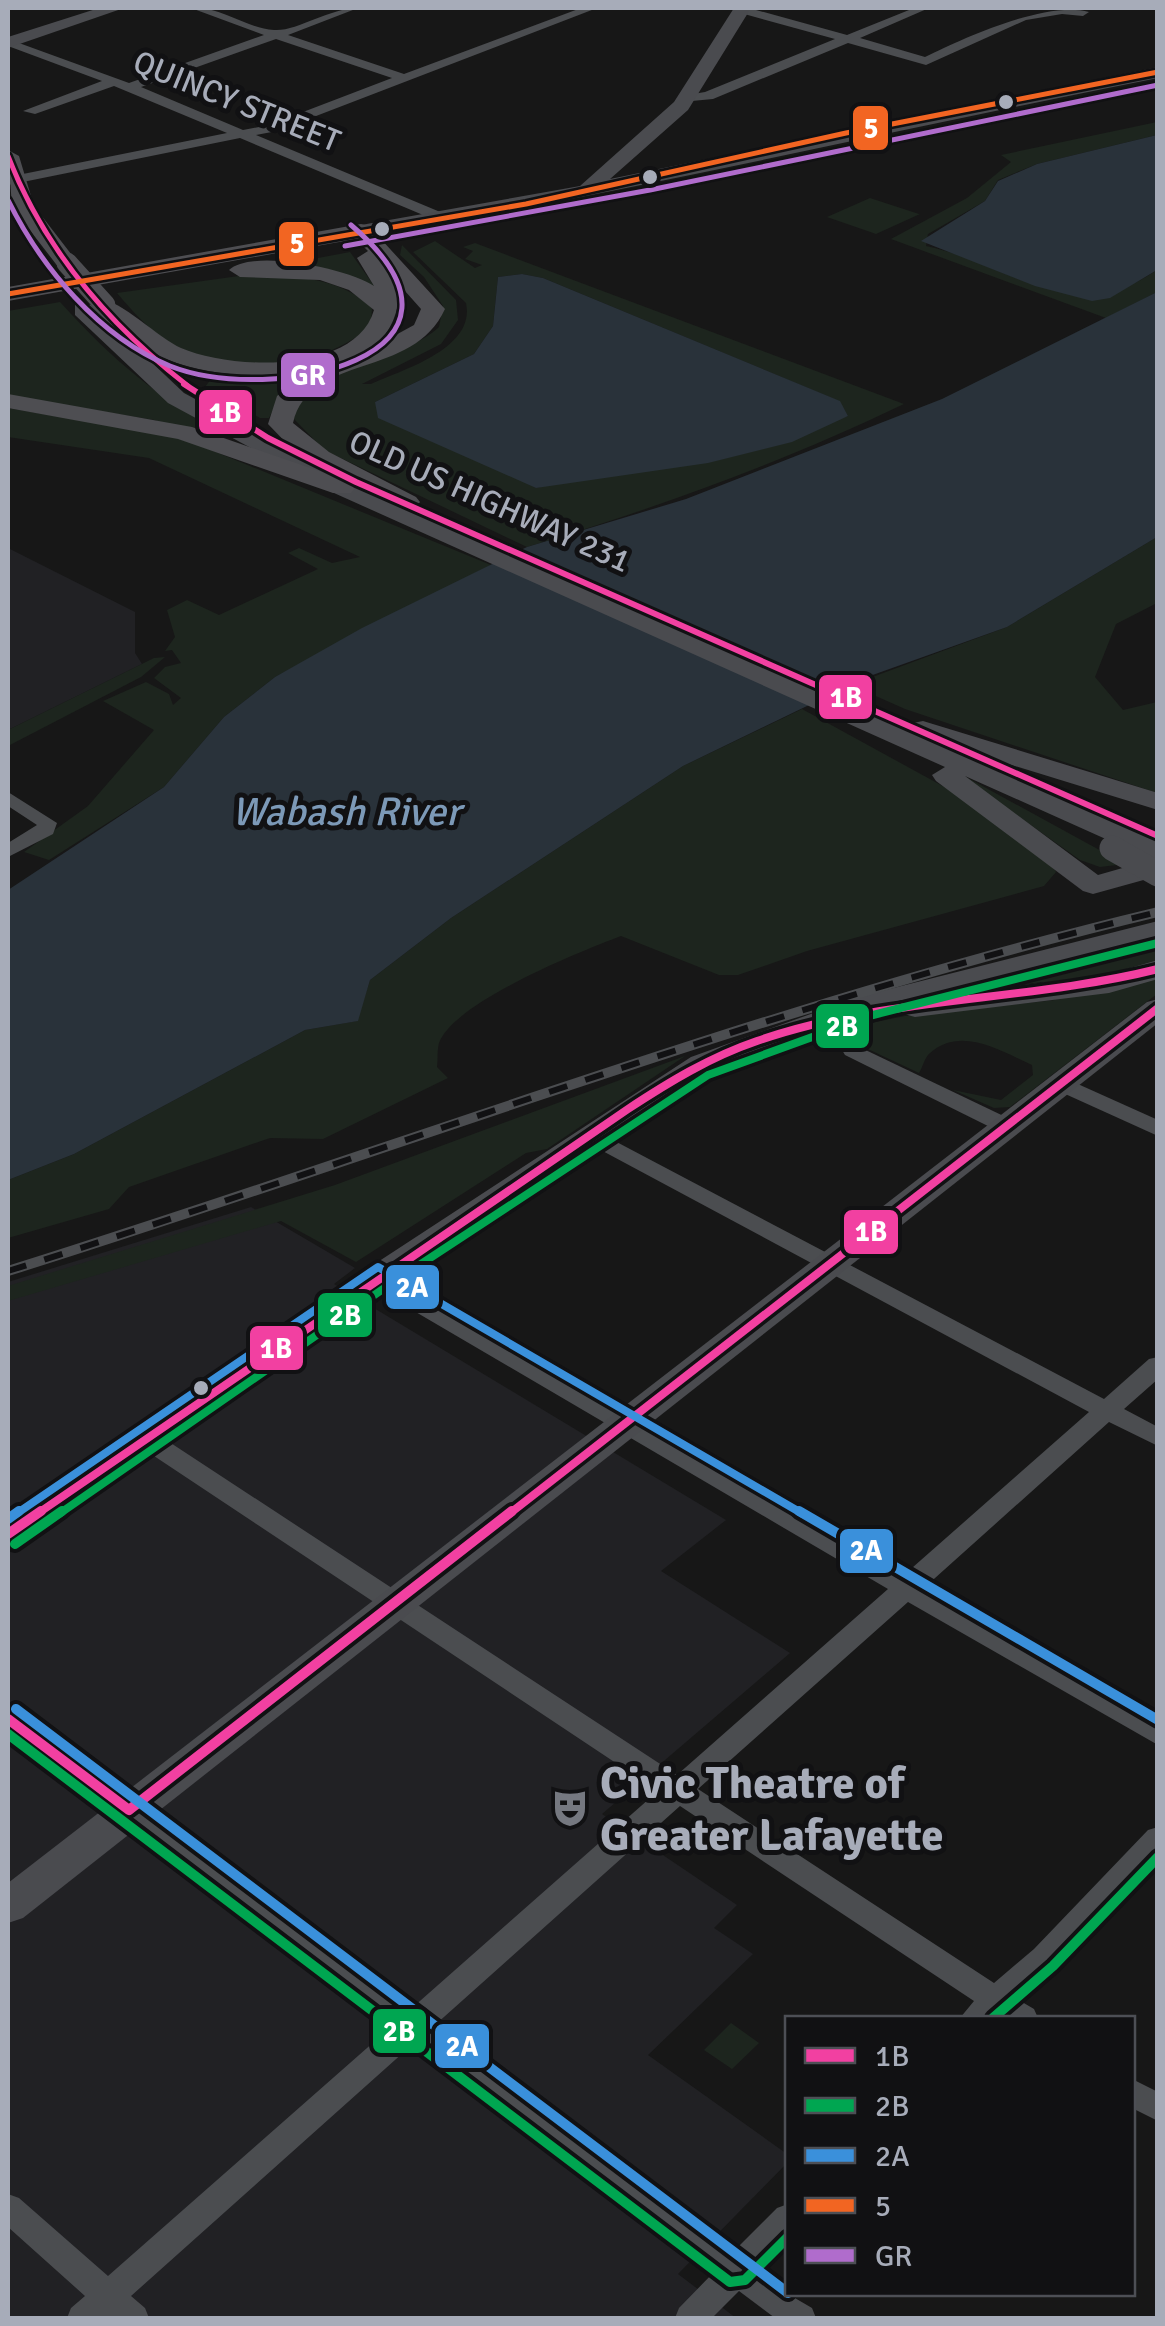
<svg xmlns="http://www.w3.org/2000/svg" width="1165" height="2326" viewBox="0 0 1165 2326" font-family="Signika,sans-serif">
	<style>
		.built { fill: #212124 }
		.green { fill: #1d251e; fill-rule: evenodd }
		.water { fill: #29323a }
		.lines { fill: none; stroke-linecap: round; stroke-linejoin: round }
		.street { fill: #4b4d50; fill-rule: evenodd }
		.secondary { fill: #4a4b4f; fill-rule: evenodd }
		.primary { fill: #4e4e52; fill-rule: evenodd }
		.rail-casing { stroke: #4b4d50; stroke-width: 10 }
		.rail { stroke: #111113; stroke-width: 6; stroke-dasharray: 19; stroke-linecap: butt }
		.secondary-bridge { stroke: #4a4b4f; stroke-width: 25 }
		.primary-bridge { stroke: #4e4e52; stroke-width: 21 }
		.bus-1-far3-casing { stroke: #111113; stroke-width: 10 }
		.bus-1-far2-casing { stroke: #111113; stroke-width: 12 }
		.bus-1-far1-casing { stroke: #111113; stroke-width: 15 }
		.bus-1-casing { stroke: #111113; stroke-width: 18 }
		.bus-2-far1-casing { stroke: #111113; stroke-width: 15 }
		.bus-2-casing { stroke: #111113; stroke-width: 18 }
		.bus-3-far1-casing { stroke: #111113; stroke-width: 15 }
		.bus-3-casing { stroke: #111113; stroke-width: 18 }
		.bus-4-casing { stroke: #111113; stroke-width: 10 }
		.bus-5-casing { stroke: #111113; stroke-width: 10 }
		.bus-1-far3 { stroke: #f240a1; stroke-width: 5 }
		.bus-1-far2 { stroke: #f240a1; stroke-width: 6 }
		.bus-1-far1 { stroke: #f240a1; stroke-width: 8 }
		.bus-1 { stroke: #f240a1; stroke-width: 10 }
		.bus-2-far1 { stroke: #00a651; stroke-width: 8 }
		.bus-2 { stroke: #00a651; stroke-width: 10 }
		.bus-3-far1 { stroke: #3a90db; stroke-width: 8 }
		.bus-3 { stroke: #3a90db; stroke-width: 10 }
		.bus-4 { stroke: #f26522; stroke-width: 5 }
		.bus-5 { stroke: #b06ccc; stroke-width: 5 }
		.bus-dot { fill: #a7acb9; stroke: #111113; stroke-width: 4 }
		.labels { text-anchor: middle; stroke-width: 10; stroke-linejoin: round; paint-order: stroke }
		.far-street-label { font-size: 32px; fill: #a7acb9; stroke: #111113 }
		.water-label { font-size: 40px; font-style: italic; fill: #7c99b7; stroke: #111113 }
		.near-poi-label { font-size: 45px; font-weight: bold; fill: #a7acb9; stroke: #111113; text-anchor: start }
		.line-badge { stroke: #111113; stroke-width: 4 }
		.badge-label { font-size: 28px; text-anchor: middle; font-weight: bold; fill: #fff }
	</style>
	<rect width="100%" height="100%" fill="#171717"/>
	<g class="built">
		<path d="M 8,548 L 135,612 L 135,653 L 142,664 L 8,730 Z"/>
		<path d="M 251,1207 L 355,1268 L 334,1284 L 726,1520 L 661,1571 L 790,1653 L 602,1814 L 737,1905 L 714,1928 L 753,1954 L 648,2055 L 787,2154 L 787,2163 L 678,2274 L 736,2318 L 8,2318 L 8,1282 Z"/>
	</g>
	<g class="green">
		<path d="M 1157,122 L 1157,135 L 1037,164 L 998,180 L 985,201 L 928,234 L 926,246 C 1008,263 1071,329 1157,270 L 1157,292 L 1106,318 L 891,239 L 967,198 L 1011,162 L 1001,155 Z"/>
		<path d="M 870,198 L 919,214 L 920,214 L 876,234 L 827,217 Z"/>
		<path d="M 435,241 L 475,268 L 482,265 L 465,259 L 473,251 L 463,247 L 475,243 L 904,404 C 776,465 662,506 527,547 L 324,450 L 293,418 C 301,370 405,360 439,327 L 443,306 L 424,277 L 400,255 L 402,245 L 456,300 L 458,320 L 441,344 L 362,384 L 371,384 C 402,370 476,349 466,303 L 413,252 ZM 522,274 L 543,278 L 839,401 L 848,416 L 536,488 L 375,402 L 474,354 L 493,326 L 498,277 Z"/>
		<path d="M 350,252 L 375,287 L 281,265 Z"/>
		<path d="M 246,275 C 293,277 335,275 372,307 L 371,326 C 323,368 238,377 180,348 C 154,336 135,314 117,293 Z"/>
		<path d="M 60,302 C 118,366 153,392 225,436 L 220,439 L 154,420 L 8,396 L 8,311 Z"/>
		<path d="M 329,363 L 281,394 L 269,418 L 260,418 L 205,387 L 218,370 Z"/>
		<path d="M 8,408 L 182,438 L 491,565 L 275,677 L 224,717 L 164,787 L 49,860 L 24,852 L 88,806 L 154,730 L 103,701 L 146,682 L 169,694 L 173,705 L 181,698 L 154,678 L 165,667 L 181,663 L 172,650 L 165,651 L 175,637 L 167,610 L 187,600 L 219,615 L 318,569 L 288,553 L 299,548 L 332,563 L 360,557 L 149,458 L 8,437 Z"/>
		<path d="M 1157,537 L 1157,603 L 1116,624 L 1095,677 L 1123,710 L 1157,702 L 1157,793 L 905,709 L 851,685 L 1007,627 Z"/>
		<path d="M 165,657 L 141,677 L 8,746 L 8,730 L 154,658 Z"/>
		<path d="M 802,709 L 959,795 L 1051,864 L 1056,872 L 1044,886 L 807,951 L 738,975 L 719,975 L 621,936 C 581,951 454,1002 439,1043 C 437,1050 438,1060 437,1067 L 448,1078 L 323,1139 L 270,1138 L 129,1187 L 109,1209 L 8,1238 L 8,1180 L 74,1154 L 305,1030 L 357,1021 L 370,980 L 451,918 L 683,766 Z"/>
		<path d="M 955,771 L 1125,864 L 1100,867 L 1080,860 Z"/>
		<path d="M 1157,941 L 1157,994 L 1010,1107 L 994,1108 L 953,1090 L 1001,1100 L 1033,1075 L 1032,1065 C 999,1050 961,1026 930,1053 C 924,1058 923,1067 919,1073 L 838,1035 L 836,1030 L 905,1016 L 1055,1000 L 1043,982 L 925,995 Z"/>
		<path d="M 685,1056 L 547,1149 L 526,1153 L 356,1262 L 281,1221 L 8,1301 L 8,1286 L 335,1185 Z"/>
		<path d="M 731,2023 L 759,2043 L 732,2069 L 704,2050 Z"/>
	</g>
	<g class="water">
		<path d="M 1157,135 L 1157,270 L 1110,298 L 1092,301 L 1035,286 L 921,241 L 985,201 L 998,181 L 1037,164 Z"/>
		<path d="M 522,274 L 543,278 L 840,401 L 848,416 L 792,442 L 708,463 L 536,488 L 378,418 L 375,402 L 474,354 L 493,326 L 498,277 Z"/>
		<path d="M 1157,292 L 1157,537 L 1007,627 L 867,677 L 683,766 L 451,918 L 370,980 L 358,1021 L 305,1030 L 74,1154 L 8,1180 L 8,890 L 164,787 L 224,717 L 275,677 L 362,628 L 527,547 L 686,499 L 942,399 Z"/>
	</g>
	<g class="lines">
		<g class="street">
			<path d="M 191,8 C 221,6 245,28 274,30 C 296,32 329,8 358,8 L 288,35 L 404,74 L 581,8 L 597,8 L 277,131 L 256,135 L 445,214 L 445,220 L 435,220 L 240,138 L 8,185 L 8,177 L 227,133 L 114,86 L 35,114 L 23,111 L 102,81 L 8,46 L 8,39 L 129,83 L 264,35 ZM 276,39 L 392,78 L 269,125 L 243,130 L 141,87 Z"/>
			<path d="M 736,8 L 749,8 L 847,35 L 914,8 L 929,8 L 860,38 L 925,57 C 964,38 1047,0 1089,12 L 1083,16 L 1062,14 L 1026,20 L 926,65 L 848,43 L 713,99 L 681,102 L 681,96 L 705,92 L 835,39 L 737,12 Z"/>
			<path d="M 8,792 L 57,823 L 53,834 L 8,857 L 8,843 L 37,825 L 8,806 Z"/>
			<path d="M 853,1044 L 1014,1121 L 1017,1126 L 1006,1133 L 998,1131 L 845,1055 L 842,1050 Z"/>
			<path d="M 1060,1076 L 1158,1120 L 1158,1136 L 1052,1088 L 1049,1083 Z"/>
			<path d="M 592,1129 L 1104,1399 L 1149,1359 L 1158,1357 L 1158,1379 L 1124,1409 L 1158,1427 L 1158,1446 L 1109,1422 L 925,1587 L 1158,1722 L 1158,1745 L 908,1602 L 698,1789 L 994,1983 L 1034,1949 L 1148,1830 L 1158,1827 L 1158,1857 L 1054,1965 L 1017,1999 L 1034,2009 L 1038,2018 L 960,2018 L 974,2001 L 680,1806 L 435,2025 L 735,2250 L 777,2208 L 788,2204 L 788,2240 L 760,2269 L 788,2289 L 788,2294 L 812,2308 L 816,2318 L 775,2318 L 739,2291 L 712,2318 L 675,2318 L 679,2308 L 714,2272 L 414,2043 L 131,2296 L 145,2308 L 149,2318 L 67,2318 L 71,2308 L 85,2296 L 8,2227 L 8,2194 L 19,2198 L 108,2276 L 392,2026 L 8,1733 L 8,1709 L 18,1712 L 412,2008 L 658,1791 L 136,1444 L 133,1438 L 136,1432 L 154,1432 L 677,1775 L 888,1589 L 368,1284 L 364,1279 L 368,1274 L 384,1274 L 904,1575 L 1089,1412 L 584,1141 L 581,1136 L 584,1131 Z"/>
			<path d="M 1132,2079 L 1158,2092 L 1158,2121 L 1132,2108 Z"/>
		</g>
		<g class="secondary">
			<path d="M 99,8 L 124,8 L 8,48 L 8,37 Z"/>
			<path d="M 734,8 L 751,8 L 688,110 L 610,179 L 1158,67 L 1158,78 C 892,130 628,193 361,237 L 351,231 L 361,225 L 580,186 L 674,102 Z"/>
			<path d="M 83,304 L 91,305 L 184,393 L 350,483 L 912,732 L 913,723 L 923,721 L 1158,793 L 1158,810 L 927,739 L 1158,841 L 1158,876 L 1093,894 L 1083,891 L 936,781 L 932,775 L 945,767 L 334,493 L 168,403 L 75,315 L 75,305 ZM 965,776 L 1148,858 L 1154,859 L 1098,875 Z"/>
			<path d="M 1158,921 L 1158,939 L 918,998 L 1106,975 L 1158,960 L 1158,979 L 1109,993 L 915,1017 L 904,1014 L 900,1008 L 903,1003 L 713,1071 L 388,1287 L 21,1543 L 8,1547 L 8,1516 L 364,1271 L 691,1057 L 858,997 Z"/>
			<path d="M 1158,999 L 1158,1023 L 23,1918 L 8,1923 L 8,1883 L 1147,1002 Z"/>
		</g>
		<g class="primary">
			<path d="M 8,150 L 19,156 L 34,206 L 78,263 L 75,268 L 59,268 L 12,207 Z"/>
			<path d="M 361,224 L 369,226 L 445,309 C 413,380 310,352 293,423 L 329,452 L 416,497 L 420,502 L 416,507 L 398,507 L 351,483 L 355,488 L 351,493 L 333,493 L 178,439 L 8,408 L 8,394 L 192,427 L 351,482 L 295,452 L 268,424 L 277,396 L 307,372 C 232,383 142,370 93,305 L 97,300 C 116,295 159,339 181,348 C 231,370 356,374 374,310 L 349,290 L 320,280 L 240,277 L 229,270 C 252,248 349,269 374,286 L 357,258 L 368,251 L 356,239 L 8,301 L 8,287 ZM 389,273 L 421,309 L 414,325 L 370,349 C 392,332 395,318 401,293 Z"/>
		</g>
		<g class="rail-casing">
			<path id="rail" d="M 8,1271 C 392,1151 766,1006 1158,912"/>
		</g>
		<use href="#rail" class="rail"/>
		<path class="secondary-bridge" d="M 1112,848 L 1158,874"/>
		<path class="primary-bridge" d="M 67,263 L 105,305"/>
		<g class="bus-1-far3-casing">
			<path id="bus-1-far3" d="M 8,156 C 44,249 109,325 188,386"/>
		</g>
		<g class="bus-1-far2-casing">
			<path id="bus-1-far2" d="M 184,384 L 268,438 L 356,482 L 1158,836"/>
		</g>
		<g class="bus-1-far1-casing">
			<g id="bus-1-far1">
				<path d="M 37,1514 L 628,1109 C 669,1082 710,1057 757,1041 C 885,996 1026,1002 1158,969"/>
				<path d="M 509,1514 L 1158,1008"/>
			</g>
		</g>
		<g class="bus-1-casing">
			<g id="bus-1">
				<path d="M 8,1534 L 41,1511"/>
				<path d="M 8,1719 L 129,1810 L 512,1511"/>
			</g>
		</g>
		<g class="bus-2-far1-casing">
			<path id="bus-2-far1" d="M 59,1514 L 383,1289 L 708,1075 L 873,1015 L 1158,943"/>
		</g>
		<g class="bus-2-casing">
			<g id="bus-2">
				<path d="M 15,1544 L 62,1511"/>
				<path d="M 8,1734 L 730,2282 L 745,2280 L 788,2237"/>
				<path d="M 993,2018 L 1053,1966 L 1158,1857"/>
			</g>
		</g>
		<g class="bus-3-far1-casing">
			<path id="bus-3-far1" d="M 16,1514 L 378,1267 L 803,1514"/>
		</g>
		<g class="bus-3-casing">
			<g id="bus-3">
				<path d="M 799,1511 L 1158,1720"/>
				<path d="M 8,1519 L 19,1511"/>
				<path d="M 16,1709 L 788,2293"/>
			</g>
		</g>
		<g class="bus-4-casing">
			<path id="bus-4" d="M 8,294 L 526,204 L 846,133 L 1158,72"/>
		</g>
		<g class="bus-5-casing">
			<g id="bus-5">
				<path d="M 8,200 C 41,267 99,337 170,366 C 271,406 505,357 351,225"/>
				<path d="M 345,246 L 650,190 L 1158,85"/>
			</g>
		</g>
		<use href="#bus-1-far3" class="bus-1-far3"/>
		<use href="#bus-1-far2" class="bus-1-far2"/>
		<use href="#bus-1-far1" class="bus-1-far1"/>
		<use href="#bus-1" class="bus-1"/>
		<use href="#bus-2-far1" class="bus-2-far1"/>
		<use href="#bus-2" class="bus-2"/>
		<use href="#bus-3-far1" class="bus-3-far1"/>
		<use href="#bus-3" class="bus-3"/>
		<use href="#bus-4" class="bus-4"/>
		<use href="#bus-5" class="bus-5"/>
	</g>
	<defs>
		<g id="theatre-bare" transform="scale(3)"><path d="M-5-5.5Q0-4 5-5.5V0Q5 5 0 6Q-5 5-5 0ZM-3.3-2.5H-1v1.5H-3.3ZM1-2.5H3.3v1.5H1ZM-2.8 1Q0 5.5 2.8 1Z" fill="#757880" stroke="#111113" stroke-width="2.5" paint-order="stroke"/></g>
	</defs>
	<g fill-rule="evenodd">
		<use href="#theatre-bare" x="570" y="1808"/>
	</g>
	<g class="bus-dot">
		<circle cx="1006" cy="102" r="9"/>
		<circle cx="650" cy="177" r="9"/>
		<circle cx="382" cy="229" r="9"/>
		<circle cx="201" cy="1388" r="9"/>
	</g>
	<g class="labels">
		<g class="far-street-label">
			<text transform="translate(237 101) rotate(22)" y="11">QUINCY STREET</text>
			<text transform="translate(490 501) rotate(24)" y="11">OLD US HIGHWAY 231</text>
		</g>
		<g class="water-label">
			<text x="346" y="825">Wabash River</text>
		</g>
		<g class="near-poi-label">
			<text x="600" y="1798">Civic Theatre of<tspan x="600" dy="52">Greater Lafayette</tspan></text>
		</g>
	</g>
	<g class="line-badge">
		<rect x="851" y="104" width="39" height="48" rx="10" fill="#f26522"/>
		<rect x="277" y="220" width="39" height="48" rx="10" fill="#f26522"/>
		<rect x="279" y="351" width="58" height="48" rx="10" fill="#b06ccc"/>
		<rect x="197" y="388" width="57" height="48" rx="10" fill="#f240a1"/>
		<rect x="817" y="673" width="57" height="48" rx="10" fill="#f240a1"/>
		<rect x="814" y="1002" width="57" height="48" rx="10" fill="#00a651"/>
		<rect x="842" y="1208" width="58" height="48" rx="10" fill="#f240a1"/>
		<rect x="384" y="1263" width="57" height="48" rx="10" fill="#3a90db"/>
		<rect x="316" y="1291" width="58" height="48" rx="10" fill="#00a651"/>
		<rect x="248" y="1324" width="57" height="48" rx="10" fill="#f240a1"/>
		<rect x="838" y="1527" width="57" height="48" rx="10" fill="#3a90db"/>
		<rect x="371" y="2007" width="57" height="48" rx="10" fill="#00a651"/>
		<rect x="433" y="2022" width="58" height="48" rx="10" fill="#3a90db"/>
	</g>
	<g class="badge-label">
		<text x="871" y="138">5</text>
		<text x="297" y="253">5</text>
		<text x="308" y="385">GR</text>
		<text x="225" y="422">1B</text>
		<text x="846" y="707">1B</text>
		<text x="842" y="1036">2B</text>
		<text x="871" y="1241">1B</text>
		<text x="412" y="1297">2A</text>
		<text x="345" y="1325">2B</text>
		<text x="276" y="1358">1B</text>
		<text x="866" y="1560">2A</text>
		<text x="399" y="2041">2B</text>
		<text x="462" y="2056">2A</text>
	</g>
	<rect width="1165" height="2326" fill="none" stroke="#a7acb9" stroke-width="20"/>
	<rect x="785" y="2016" width="350" height="280" fill="#111113" stroke="#4d4f55" stroke-width="2.5"/>
	<rect x="805" y="2048" width="50" height="15" fill="#f240a1" stroke="#4d4f55" stroke-width="2.5"/>
	<text x="875" y="2066" font-size="30" fill="#a7acb9">1B</text>
	<rect x="805" y="2098" width="50" height="15" fill="#00a651" stroke="#4d4f55" stroke-width="2.5"/>
	<text x="875" y="2116" font-size="30" fill="#a7acb9">2B</text>
	<rect x="805" y="2148" width="50" height="15" fill="#3a90db" stroke="#4d4f55" stroke-width="2.5"/>
	<text x="875" y="2166" font-size="30" fill="#a7acb9">2A</text>
	<rect x="805" y="2198" width="50" height="15" fill="#f26522" stroke="#4d4f55" stroke-width="2.5"/>
	<text x="875" y="2216" font-size="30" fill="#a7acb9">5</text>
	<rect x="805" y="2248" width="50" height="15" fill="#b06ccc" stroke="#4d4f55" stroke-width="2.5"/>
	<text x="875" y="2266" font-size="30" fill="#a7acb9">GR</text>
</svg>
